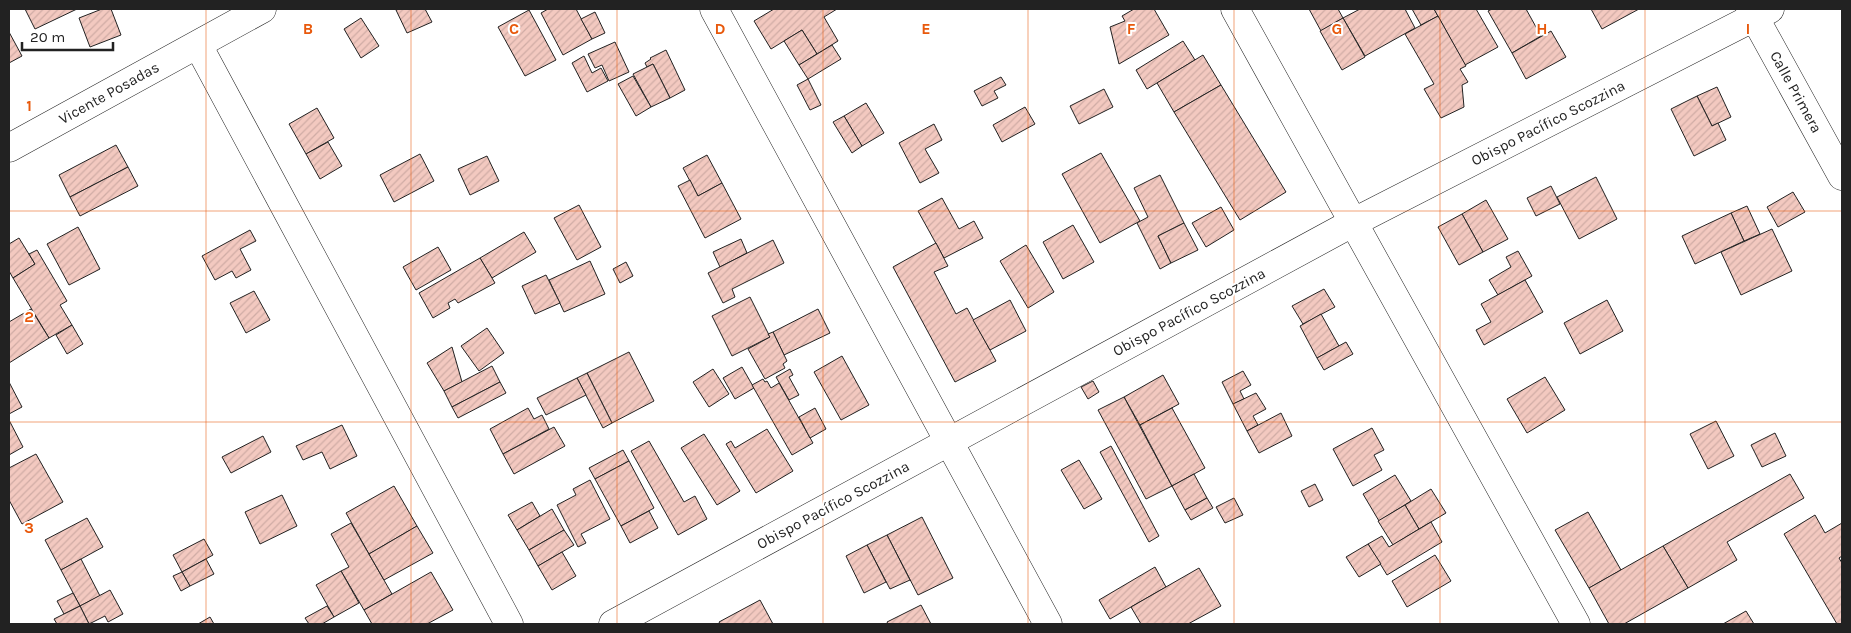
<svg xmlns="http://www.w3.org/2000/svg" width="1851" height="633" viewBox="0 0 1851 633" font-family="Karla,sans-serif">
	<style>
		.building { fill: url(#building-hatch); stroke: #222 }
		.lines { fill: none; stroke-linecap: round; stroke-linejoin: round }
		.minor-casing { stroke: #222; stroke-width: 29 }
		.minor { stroke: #fff; stroke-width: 28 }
		.grid { fill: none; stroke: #e8590c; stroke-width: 1; stroke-opacity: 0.55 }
		.labels { text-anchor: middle; stroke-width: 4; stroke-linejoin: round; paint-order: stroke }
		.street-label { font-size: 15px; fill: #222; stroke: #fff }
		.grid-label { font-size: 16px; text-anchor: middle; font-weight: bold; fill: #e8590c; stroke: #fff; stroke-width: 4; stroke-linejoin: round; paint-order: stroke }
	</style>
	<defs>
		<pattern id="building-hatch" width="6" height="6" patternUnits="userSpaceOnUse" patternTransform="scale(1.25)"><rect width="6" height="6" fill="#f3c9c0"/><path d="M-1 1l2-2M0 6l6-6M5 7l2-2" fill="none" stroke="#d0aca5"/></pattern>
	</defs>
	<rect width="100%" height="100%" fill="#fff"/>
	<g class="building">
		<path d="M 25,9 L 77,9 L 35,29 Z"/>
		<path d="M 102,9 L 111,9 L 121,35 L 90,47 L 79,18 Z"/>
		<path d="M 400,9 L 425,9 L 432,22 L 407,33 L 396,10 Z"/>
		<path d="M 548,9 L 576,9 L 592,39 L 563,55 L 541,13 Z"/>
		<path d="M 774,9 L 837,9 L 824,17 L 838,41 L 817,54 L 802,30 L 771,49 L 754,21 Z"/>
		<path d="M 1134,9 L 1154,9 L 1169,35 L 1119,64 L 1110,27 L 1125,21 L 1122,16 Z"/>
		<path d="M 1309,9 L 1338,9 L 1343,18 L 1321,31 Z"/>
		<path d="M 1360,9 L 1405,9 L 1415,28 L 1365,56 L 1343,18 Z"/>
		<path d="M 1412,9 L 1434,9 L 1438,16 L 1421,25 Z"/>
		<path d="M 1434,9 L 1476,9 L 1498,47 L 1465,65 Z"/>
		<path d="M 1492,9 L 1526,9 L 1541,36 L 1512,53 L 1488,11 Z"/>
		<path d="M 1591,9 L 1639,9 L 1602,29 Z"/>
		<path d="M 529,10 L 556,60 L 525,76 L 498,27 Z"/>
		<path d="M 595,12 L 605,33 L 592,39 L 581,19 Z"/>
		<path d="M 1438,16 L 1466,66 L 1460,69 L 1468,82 L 1462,85 L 1464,107 L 1441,118 L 1424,89 L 1434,84 L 1405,34 Z"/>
		<path d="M 361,18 L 379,46 L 361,58 L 344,29 Z"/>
		<path d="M 1343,18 L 1365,57 L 1342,70 L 1320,31 Z"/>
		<path d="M 802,30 L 817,54 L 799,65 L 784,41 Z"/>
		<path d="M 1551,31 L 1566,57 L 1526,79 L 1512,53 Z"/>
		<path d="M 9,32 L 22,56 L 9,63 Z"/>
		<path d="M 1183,41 L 1195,60 L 1147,89 L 1136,70 Z"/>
		<path d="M 615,42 L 629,72 L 609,81 L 602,65 L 595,68 L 588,54 Z"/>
		<path d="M 832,45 L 841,59 L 808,79 L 799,65 Z"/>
		<path d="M 666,50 L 685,90 L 670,98 L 653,64 L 647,67 L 645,63 L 651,59 L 650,58 Z"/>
		<path d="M 1203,55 L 1221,85 L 1174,112 L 1157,83 Z"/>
		<path d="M 584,56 L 592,73 L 601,68 L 608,81 L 587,92 L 572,63 Z"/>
		<path d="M 653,64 L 670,98 L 651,107 L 633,74 Z"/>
		<path d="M 633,76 L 651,107 L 636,116 L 618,84 Z"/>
		<path d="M 1001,77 L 1006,85 L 994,91 L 998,98 L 982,106 L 974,91 Z"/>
		<path d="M 808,79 L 821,105 L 810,110 L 797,85 Z"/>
		<path d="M 1221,85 L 1286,192 L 1240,220 L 1174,112 Z"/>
		<path d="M 1717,87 L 1731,117 L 1712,126 L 1697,96 Z"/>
		<path d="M 1104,89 L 1113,107 L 1079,124 L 1070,106 Z"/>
		<path d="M 1697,96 L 1712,126 L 1718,123 L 1726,140 L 1694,156 L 1671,109 Z"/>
		<path d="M 866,103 L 884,133 L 862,146 L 844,116 Z"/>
		<path d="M 1025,107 L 1035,124 L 1002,142 L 993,125 Z"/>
		<path d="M 317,108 L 334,138 L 306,154 L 289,124 Z"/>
		<path d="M 844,116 L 862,146 L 852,153 L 833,122 Z"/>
		<path d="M 934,124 L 942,140 L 925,149 L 939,173 L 920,183 L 899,143 Z"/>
		<path d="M 328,142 L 342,166 L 320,179 L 306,154 Z"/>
		<path d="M 116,145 L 128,167 L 70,197 L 59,175 Z"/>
		<path d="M 1101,153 L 1140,221 L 1100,243 L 1062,174 Z"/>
		<path d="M 420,154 L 434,181 L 394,202 L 380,175 Z"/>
		<path d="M 707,155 L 722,183 L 698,196 L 683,168 Z"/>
		<path d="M 487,156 L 499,181 L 470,195 L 458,169 Z"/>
		<path d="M 128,167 L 138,186 L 80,216 L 70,197 Z"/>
		<path d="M 1160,175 L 1184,223 L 1158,236 L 1171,263 L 1160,269 L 1137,223 L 1148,217 L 1134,188 Z"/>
		<path d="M 1596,177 L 1617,219 L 1579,239 L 1557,197 Z"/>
		<path d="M 690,180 L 698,196 L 722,183 L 741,219 L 705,238 L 678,186 Z"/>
		<path d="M 1551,186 L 1560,204 L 1536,216 L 1527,198 Z"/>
		<path d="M 1793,192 L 1805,212 L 1778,227 L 1767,207 Z"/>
		<path d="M 942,198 L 959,229 L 974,221 L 983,238 L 944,258 L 918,211 Z"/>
		<path d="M 1486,200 L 1508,239 L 1483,252 L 1462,214 Z"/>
		<path d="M 579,205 L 601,247 L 577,260 L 554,218 Z"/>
		<path d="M 1747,206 L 1760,234 L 1744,241 L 1731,213 Z"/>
		<path d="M 1221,207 L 1234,230 L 1206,247 L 1192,223 Z"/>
		<path d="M 1731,213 L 1744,241 L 1695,264 L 1682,236 Z"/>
		<path d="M 1462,214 L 1483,252 L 1459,265 L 1438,227 Z"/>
		<path d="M 1184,223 L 1198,250 L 1171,263 L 1158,236 Z"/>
		<path d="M 1073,225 L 1094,262 L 1063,279 L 1043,242 Z"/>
		<path d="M 78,227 L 100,269 L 69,285 L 47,244 Z"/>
		<path d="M 1772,229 L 1792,271 L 1741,295 L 1721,252 Z"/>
		<path d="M 250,230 L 256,241 L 240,249 L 251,270 L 236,278 L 232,271 L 215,280 L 202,256 Z"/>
		<path d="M 524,232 L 536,252 L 492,278 L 480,258 Z"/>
		<path d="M 19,238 L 35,264 L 13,278 L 9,271 L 9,244 Z"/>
		<path d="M 741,239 L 747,253 L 720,267 L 713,252 Z"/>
		<path d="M 773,240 L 784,263 L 732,289 L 735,297 L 723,303 L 708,273 Z"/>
		<path d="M 936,243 L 948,266 L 934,272 L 956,314 L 967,308 L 996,361 L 955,382 L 893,267 Z"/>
		<path d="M 1026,245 L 1054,292 L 1028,308 L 1000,261 Z"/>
		<path d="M 438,247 L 451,270 L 416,290 L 403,267 Z"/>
		<path d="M 37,250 L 67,301 L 60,305 L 72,325 L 49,338 L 13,278 L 35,264 L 29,254 Z"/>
		<path d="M 1518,251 L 1532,276 L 1498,295 L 1489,280 L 1511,267 L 1506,257 Z"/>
		<path d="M 480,258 L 495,283 L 458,303 L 455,299 L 448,303 L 450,308 L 433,318 L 419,293 Z"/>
		<path d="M 590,261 L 605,294 L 564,312 L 549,280 Z"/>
		<path d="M 626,262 L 633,276 L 620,283 L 613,269 Z"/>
		<path d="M 546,275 L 560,303 L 535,314 L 522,286 Z"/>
		<path d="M 1525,280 L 1543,312 L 1484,345 L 1476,330 L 1491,322 L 1481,304 Z"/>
		<path d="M 1324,289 L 1335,307 L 1303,324 L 1292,306 Z"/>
		<path d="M 254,291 L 270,320 L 246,333 L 230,303 Z"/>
		<path d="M 750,297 L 770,337 L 732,356 L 712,316 Z"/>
		<path d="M 1010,300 L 1026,331 L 990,350 L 973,320 Z"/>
		<path d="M 1607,300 L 1623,331 L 1580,354 L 1564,323 Z"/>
		<path d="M 31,309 L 49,338 L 9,363 L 9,322 Z"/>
		<path d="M 818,309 L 830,333 L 784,355 L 773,332 Z"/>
		<path d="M 1321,314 L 1339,346 L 1317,358 L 1300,326 Z"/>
		<path d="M 72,325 L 83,344 L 67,354 L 56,335 Z"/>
		<path d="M 487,328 L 504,353 L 479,371 L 461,346 Z"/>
		<path d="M 773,332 L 787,361 L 783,364 L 785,368 L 765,379 L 748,349 L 770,337 L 768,334 Z"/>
		<path d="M 1346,342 L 1353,354 L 1324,370 L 1317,358 Z"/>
		<path d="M 452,347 L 462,382 L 444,391 L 427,363 Z"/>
		<path d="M 629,352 L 654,401 L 612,423 L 587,373 Z"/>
		<path d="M 842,356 L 869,405 L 841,420 L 814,372 Z"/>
		<path d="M 492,366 L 500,382 L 452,407 L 444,391 Z"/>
		<path d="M 742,367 L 754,388 L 735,399 L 723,378 Z"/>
		<path d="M 713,369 L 729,394 L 709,407 L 693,382 Z"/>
		<path d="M 790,369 L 793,375 L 789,377 L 799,395 L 789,400 L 776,377 Z"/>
		<path d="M 1243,371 L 1251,385 L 1240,391 L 1244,399 L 1233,404 L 1222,382 Z"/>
		<path d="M 587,373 L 612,423 L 603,428 L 577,378 Z"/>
		<path d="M 1163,375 L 1179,404 L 1140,425 L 1124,397 Z"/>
		<path d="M 1545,377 L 1565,410 L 1527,433 L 1507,399 Z"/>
		<path d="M 577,378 L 586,395 L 546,415 L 537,398 Z"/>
		<path d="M 763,379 L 765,382 L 767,381 L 771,388 L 779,383 L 813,443 L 792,455 L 752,385 Z"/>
		<path d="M 1093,381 L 1099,392 L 1088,399 L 1081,387 Z"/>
		<path d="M 9,382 L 22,407 L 9,414 Z"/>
		<path d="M 500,382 L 506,393 L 458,418 L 452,407 Z"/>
		<path d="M 1256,393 L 1266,409 L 1253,416 L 1258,425 L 1247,431 L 1233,404 Z"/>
		<path d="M 1124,397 L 1172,486 L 1146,499 L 1098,410 Z"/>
		<path d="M 528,408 L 534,419 L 542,415 L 549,429 L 503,454 L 490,429 Z"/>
		<path d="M 815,408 L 826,429 L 810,438 L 799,417 Z"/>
		<path d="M 1172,408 L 1205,468 L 1172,486 L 1140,425 Z"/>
		<path d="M 1281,413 L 1292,436 L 1259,453 L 1247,431 Z"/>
		<path d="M 9,420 L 23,447 L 9,455 Z"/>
		<path d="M 1716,421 L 1734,456 L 1708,469 L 1690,434 Z"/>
		<path d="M 342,425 L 357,456 L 330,469 L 322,452 L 303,460 L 296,446 Z"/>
		<path d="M 554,427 L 565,446 L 514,474 L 503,454 Z"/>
		<path d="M 1372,428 L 1384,450 L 1374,455 L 1382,470 L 1353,486 L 1333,449 Z"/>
		<path d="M 767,429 L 793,471 L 756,493 L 726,444 L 731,441 L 735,448 Z"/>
		<path d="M 1775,433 L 1786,456 L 1762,467 L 1751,445 Z"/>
		<path d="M 704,434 L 740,491 L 717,505 L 681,448 Z"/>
		<path d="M 263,436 L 271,452 L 231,473 L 222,457 Z"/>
		<path d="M 649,441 L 684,502 L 695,496 L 707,519 L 678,535 L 631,451 Z"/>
		<path d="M 1111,446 L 1159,536 L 1149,542 L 1100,452 Z"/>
		<path d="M 623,450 L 629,461 L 595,479 L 589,468 Z"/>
		<path d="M 36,454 L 63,502 L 22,524 L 9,500 L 9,468 Z"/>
		<path d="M 1079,460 L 1102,499 L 1084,509 L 1061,470 Z"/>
		<path d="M 629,461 L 654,508 L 621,526 L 595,479 Z"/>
		<path d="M 1194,474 L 1207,498 L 1185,510 L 1172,486 Z"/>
		<path d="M 1790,474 L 1804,498 L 1727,542 L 1737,560 L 1688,588 L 1663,546 Z"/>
		<path d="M 1395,475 L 1411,501 L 1379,521 L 1363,494 Z"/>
		<path d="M 590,480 L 610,519 L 581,534 L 586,543 L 578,547 L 557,505 L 576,495 L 573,489 Z"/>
		<path d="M 1315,484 L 1323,500 L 1309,507 L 1301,491 Z"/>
		<path d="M 394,486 L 417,526 L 369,554 L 346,513 Z"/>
		<path d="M 1431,489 L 1446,513 L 1419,529 L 1405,505 Z"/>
		<path d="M 282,495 L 297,526 L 260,544 L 245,512 Z"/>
		<path d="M 1207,498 L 1213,508 L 1191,520 L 1185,510 Z"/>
		<path d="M 1234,498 L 1243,515 L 1225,523 L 1216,507 Z"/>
		<path d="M 532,502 L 540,516 L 517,530 L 508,515 Z"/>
		<path d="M 1405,505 L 1419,529 L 1393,545 L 1378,521 Z"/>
		<path d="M 552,509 L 564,530 L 529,550 L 517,530 Z"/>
		<path d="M 649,511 L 658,528 L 630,543 L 621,526 Z"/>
		<path d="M 1588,512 L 1621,570 L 1589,588 L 1555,530 Z"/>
		<path d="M 1815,515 L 1825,533 L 1842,523 L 1842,556 L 1839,558 L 1842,563 L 1842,624 L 1837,624 L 1784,534 Z"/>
		<path d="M 922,517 L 953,578 L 918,595 L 887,535 Z"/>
		<path d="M 87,518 L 103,547 L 61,570 L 45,540 Z"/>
		<path d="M 1431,522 L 1442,542 L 1387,575 L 1368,544 L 1382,536 L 1389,547 Z"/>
		<path d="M 351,523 L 392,594 L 364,610 L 341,571 L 349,567 L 331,534 Z"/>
		<path d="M 417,526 L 433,553 L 384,580 L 369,554 Z"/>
		<path d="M 564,530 L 574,545 L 538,566 L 529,550 Z"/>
		<path d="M 887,535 L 910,580 L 890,589 L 867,545 Z"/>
		<path d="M 204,539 L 213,555 L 182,572 L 173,555 Z"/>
		<path d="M 1368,544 L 1381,564 L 1359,577 L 1346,557 Z"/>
		<path d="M 867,545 L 886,582 L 864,593 L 846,556 Z"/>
		<path d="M 1663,546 L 1688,588 L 1624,624 L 1609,624 L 1589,588 Z"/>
		<path d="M 562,552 L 576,576 L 552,590 L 538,566 Z"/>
		<path d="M 1435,555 L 1451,581 L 1407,607 L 1392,581 Z"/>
		<path d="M 81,559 L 100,596 L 80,606 L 61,570 Z"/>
		<path d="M 206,559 L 214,574 L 190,586 L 182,572 Z"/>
		<path d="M 1155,567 L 1166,587 L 1110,619 L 1099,600 Z"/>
		<path d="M 1199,568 L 1221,606 L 1188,624 L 1141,624 L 1131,607 Z"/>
		<path d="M 341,571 L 359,603 L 334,617 L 316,585 Z"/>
		<path d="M 182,572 L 190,586 L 181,591 L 173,576 Z"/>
		<path d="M 431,572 L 453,610 L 427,624 L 372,624 L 364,610 Z"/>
		<path d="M 110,590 L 123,614 L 108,622 L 105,616 L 89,624 L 80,606 Z"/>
		<path d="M 73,593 L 80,606 L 64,614 L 57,601 Z"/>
		<path d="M 760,600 L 773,624 L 720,624 L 719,622 Z"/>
		<path d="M 921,605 L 931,624 L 888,624 L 887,622 Z"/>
		<path d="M 80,606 L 89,624 L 57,624 L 54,619 Z"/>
		<path d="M 327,606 L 334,617 L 322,624 L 309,624 L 305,618 Z"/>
		<path d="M 1746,611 L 1754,624 L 1723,624 Z"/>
		<path d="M 210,617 L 214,624 L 198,624 Z"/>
	</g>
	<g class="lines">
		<g class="minor-casing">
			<g id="minor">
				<path d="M 714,9 L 1048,624"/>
				<path d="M 1235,9 L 1576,624"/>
				<path d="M 1750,9 L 1842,176"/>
				<path d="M 198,45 L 509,624"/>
				<path d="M 9,148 L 262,9"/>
				<path d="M 613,624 L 1354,222 L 1770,9"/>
			</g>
		</g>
		<use href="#minor" class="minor"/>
	</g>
	<path class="grid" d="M 206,9 L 206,624M 411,9 L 411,624M 617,9 L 617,624M 823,9 L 823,624M 1028,9 L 1028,624M 1234,9 L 1234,624M 1440,9 L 1440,624M 1645,9 L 1645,624M 9,211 L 1842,211M 9,422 L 1842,422"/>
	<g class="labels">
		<g class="street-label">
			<text transform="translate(1796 92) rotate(61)" y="5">Calle Primera</text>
			<text transform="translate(109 93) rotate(-29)" y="5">Vicente Posadas</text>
			<text transform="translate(1548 123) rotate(-27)" y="5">Obispo Pacífico Scozzina</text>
			<text transform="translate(1189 312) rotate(-28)" y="5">Obispo Pacífico Scozzina</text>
			<text transform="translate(833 505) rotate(-28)" y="5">Obispo Pacífico Scozzina</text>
		</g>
	</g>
	<g class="grid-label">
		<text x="308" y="34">B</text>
		<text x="514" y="34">C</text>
		<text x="720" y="34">D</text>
		<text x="926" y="34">E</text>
		<text x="1131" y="34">F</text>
		<text x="1337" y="34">G</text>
		<text x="1542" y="34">H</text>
		<text x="1748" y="34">I</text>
		<text x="29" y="111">1</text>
		<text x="29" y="322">2</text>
		<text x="29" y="533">3</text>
	</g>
	<rect width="1851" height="633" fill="none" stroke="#222222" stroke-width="20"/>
	<path d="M22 42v8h91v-8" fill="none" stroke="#222222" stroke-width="2.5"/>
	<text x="30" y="42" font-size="15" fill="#222222" stroke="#ffffff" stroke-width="4" paint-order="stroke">20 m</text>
</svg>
